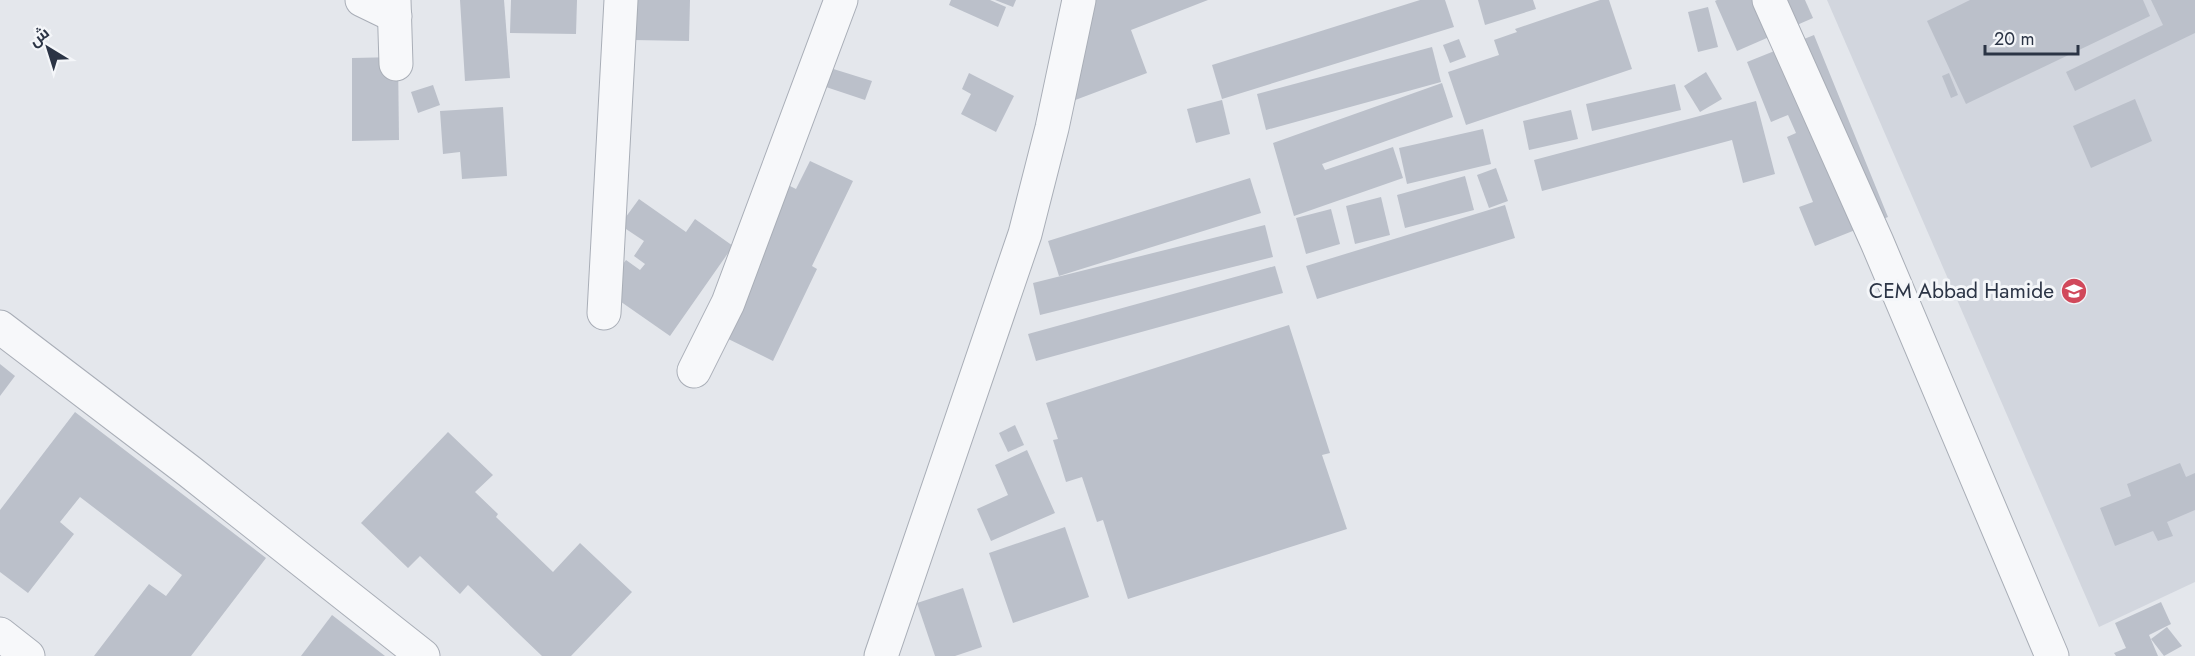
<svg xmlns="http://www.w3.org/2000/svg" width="2195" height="656" viewBox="0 0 2195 656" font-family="Jost,Cairo,sans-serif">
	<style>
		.built { fill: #d2d6de }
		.building { fill: #bbc0ca }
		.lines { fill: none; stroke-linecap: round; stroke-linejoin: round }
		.minor-casing { stroke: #a9aeb7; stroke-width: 35 }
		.minor { stroke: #f7f8fa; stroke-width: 33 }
		.labels { text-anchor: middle; stroke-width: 6; stroke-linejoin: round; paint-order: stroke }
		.poi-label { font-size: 21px; fill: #2b3445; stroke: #f4f6f9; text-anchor: end }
	</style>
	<rect width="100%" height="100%" fill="#e4e7ec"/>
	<path class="built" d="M 1827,0 L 2195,0 L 2195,582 L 2099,627 Z"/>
	<g class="building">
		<path d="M 460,0 L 504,0 L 510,78 L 465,81 Z"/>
		<path d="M 511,0 L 577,0 L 576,34 L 510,33 Z"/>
		<path d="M 634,0 L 690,0 L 689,41 L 633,40 Z"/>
		<path d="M 951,0 L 990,0 L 1006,7 L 998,27 L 949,5 Z"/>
		<path d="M 995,0 L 1016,0 L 1013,7 Z"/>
		<path d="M 1061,0 L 1208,0 L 1131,30 L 1147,73 L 1070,102 L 1082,55 Z"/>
		<path d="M 1420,0 L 1445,0 L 1454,27 L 1222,99 L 1212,65 Z"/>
		<path d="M 1478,0 L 1533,0 L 1536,9 L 1485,25 Z"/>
		<path d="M 1600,0 L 1609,0 L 1632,69 L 1466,125 L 1448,72 L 1499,55 L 1494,40 L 1517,32 L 1515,29 Z"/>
		<path d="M 1717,0 L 1805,0 L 1813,18 L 1737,51 L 1715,1 Z"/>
		<path d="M 1970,0 L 2143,0 L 2150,16 L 1966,104 L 1927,21 Z"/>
		<path d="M 2151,0 L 2195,0 L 2195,33 L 2075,91 L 2066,72 L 2163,25 Z"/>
		<path d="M 1708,7 L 1718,47 L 1698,52 L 1688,12 Z"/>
		<path d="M 1814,35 L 1888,217 L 1815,246 L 1799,207 L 1813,202 L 1787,137 L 1796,133 L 1788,115 L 1771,122 L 1747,62 Z"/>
		<path d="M 1459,39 L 1466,57 L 1450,63 L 1443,45 Z"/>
		<path d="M 1432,47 L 1441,82 L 1266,130 L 1257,94 Z"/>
		<path d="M 398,57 L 399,140 L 352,141 L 352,58 Z"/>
		<path d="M 827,67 L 872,81 L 865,100 L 820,85 Z"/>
		<path d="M 1706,72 L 1722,99 L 1700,112 L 1684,86 Z"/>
		<path d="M 969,73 L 1014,96 L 996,132 L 961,114 L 971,94 L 962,89 Z"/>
		<path d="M 1949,73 L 1958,95 L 1951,98 L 1942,76 Z"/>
		<path d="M 1442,83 L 1453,117 L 1322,164 L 1325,170 L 1393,147 L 1403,178 L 1294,216 L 1273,143 Z"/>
		<path d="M 1675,84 L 1681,110 L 1592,131 L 1586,104 Z"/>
		<path d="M 433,85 L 440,105 L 418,113 L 411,92 Z"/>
		<path d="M 2135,99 L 2152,141 L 2091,168 L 2073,126 Z"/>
		<path d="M 1222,100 L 1230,134 L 1196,143 L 1187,109 Z"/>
		<path d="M 1756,101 L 1775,174 L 1743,183 L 1732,140 L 1542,191 L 1534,160 Z"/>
		<path d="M 503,107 L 507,176 L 462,179 L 460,152 L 443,154 L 440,111 Z"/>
		<path d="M 1571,110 L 1578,139 L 1529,150 L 1523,121 Z"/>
		<path d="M 1483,129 L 1491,164 L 1407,184 L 1399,148 Z"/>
		<path d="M 810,161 L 853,181 L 812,266 L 817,269 L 773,361 L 712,331 L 784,183 L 796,189 Z"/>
		<path d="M 1496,168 L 1508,201 L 1489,208 L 1477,175 Z"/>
		<path d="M 1465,176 L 1474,210 L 1405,228 L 1397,195 Z"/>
		<path d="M 1250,178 L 1261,213 L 1059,276 L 1048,241 Z"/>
		<path d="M 1381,197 L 1390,235 L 1355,244 L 1346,206 Z"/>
		<path d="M 639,199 L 686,232 L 695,219 L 733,246 L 670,336 L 604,290 L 626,260 L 640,270 L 645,264 L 634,256 L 644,241 L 620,225 Z"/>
		<path d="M 1505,205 L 1515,238 L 1317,299 L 1306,266 Z"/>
		<path d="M 1331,209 L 1340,244 L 1306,254 L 1296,218 Z"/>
		<path d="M 1265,225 L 1273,257 L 1040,315 L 1033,283 Z"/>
		<path d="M 1275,266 L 1283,293 L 1036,361 L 1028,334 Z"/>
		<path d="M 1289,325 L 1330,453 L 1322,455 L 1347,529 L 1128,599 L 1103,520 L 1097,522 L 1082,477 L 1066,482 L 1053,440 L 1058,439 L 1046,403 Z"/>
		<path d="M 0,364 L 15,376 L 0,396 Z"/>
		<path d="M 75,412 L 266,558 L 191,656 L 94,656 L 149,584 L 166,596 L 182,575 L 80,497 L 60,522 L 74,534 L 28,593 L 0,572 L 0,510 Z"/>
		<path d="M 1015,425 L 1024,445 L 1008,452 L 999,433 Z"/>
		<path d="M 448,432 L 493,475 L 475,492 L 498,514 L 496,517 L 553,572 L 580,543 L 632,592 L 571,656 L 542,656 L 468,585 L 460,594 L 420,556 L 408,568 L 361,523 Z"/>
		<path d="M 1027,450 L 1055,513 L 991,541 L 977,509 L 1008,495 L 995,465 Z"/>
		<path d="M 2180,463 L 2186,477 L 2195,473 L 2195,510 L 2167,522 L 2173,536 L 2158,541 L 2153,531 L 2115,546 L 2100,508 L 2131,496 L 2127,484 Z"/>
		<path d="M 1065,527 L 1089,597 L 1013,623 L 989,553 Z"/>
		<path d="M 963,588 L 982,647 L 955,656 L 935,656 L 917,603 Z"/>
		<path d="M 2161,602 L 2171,624 L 2149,635 L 2158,656 L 2116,656 L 2114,653 L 2126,648 L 2115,623 Z"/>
		<path d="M 332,615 L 385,656 L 301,656 Z"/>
		<path d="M 2167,627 L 2182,646 L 2164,656 L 2151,639 Z"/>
	</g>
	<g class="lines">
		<g class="minor-casing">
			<g id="minor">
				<path d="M 362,0 L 395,16"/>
				<path d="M 394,0 L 396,64"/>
				<path d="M 1769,0 L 1877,242 L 2052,656"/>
				<path d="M 604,313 L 621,0"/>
				<path d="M 0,327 L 189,471 L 423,656"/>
				<path d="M 694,371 L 728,303 L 841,0"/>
				<path d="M 0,634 L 28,656"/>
				<path d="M 881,656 L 1025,234 L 1052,128 L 1079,0"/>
			</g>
		</g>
		<use href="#minor" class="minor"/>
	</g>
	<defs>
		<g id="school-disc" transform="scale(1.35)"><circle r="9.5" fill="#d1495b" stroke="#f4f6f9"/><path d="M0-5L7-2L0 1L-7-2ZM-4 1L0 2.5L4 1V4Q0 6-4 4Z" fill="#fff"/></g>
	</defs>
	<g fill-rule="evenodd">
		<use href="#school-disc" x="2074" y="291"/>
	</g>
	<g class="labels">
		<g class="poi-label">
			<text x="2054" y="298">CEM Abbad Hamide</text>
		</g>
	</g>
	<g transform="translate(48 48) rotate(322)" stroke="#f4f6f9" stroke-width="4.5" paint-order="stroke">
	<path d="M0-4.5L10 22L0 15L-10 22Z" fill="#2b3445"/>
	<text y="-9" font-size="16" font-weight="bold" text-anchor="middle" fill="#2b3445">ش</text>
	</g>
	<path d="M1985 45v9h93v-9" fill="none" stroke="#2b3445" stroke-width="3"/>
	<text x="1994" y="45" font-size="18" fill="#2b3445" stroke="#f4f6f9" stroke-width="4.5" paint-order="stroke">20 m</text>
</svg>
